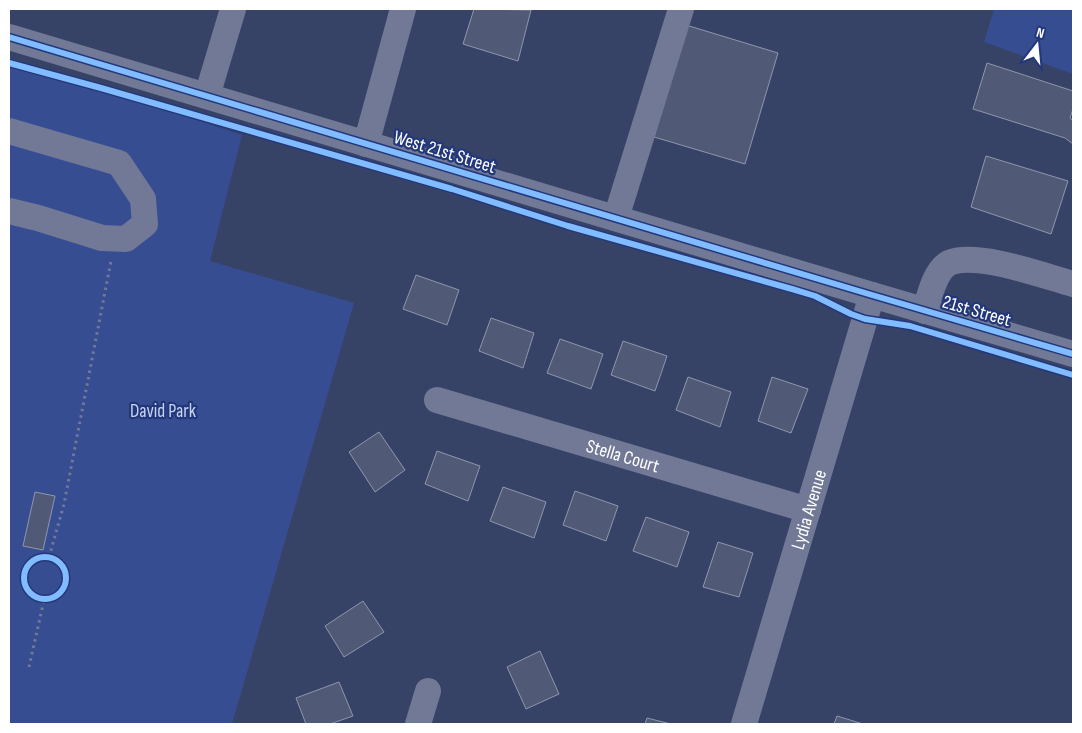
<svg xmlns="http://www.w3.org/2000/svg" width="1082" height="733" viewBox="0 0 1082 733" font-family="'Sofia Sans Condensed',sans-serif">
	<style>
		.green { fill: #374d92 }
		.building { fill: #505a77; stroke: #8f96ad }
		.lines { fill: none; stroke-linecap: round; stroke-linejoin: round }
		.path { stroke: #717996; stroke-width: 3; stroke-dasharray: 2.5 4; stroke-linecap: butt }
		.minor { stroke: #717996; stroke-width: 26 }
		.cycleway-casing { stroke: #23387b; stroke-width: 9 }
		.cycleway { stroke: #80bcff; stroke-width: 6 }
		.labels { text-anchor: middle; stroke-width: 4.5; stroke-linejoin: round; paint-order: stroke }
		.street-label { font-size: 19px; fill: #fff; stroke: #23387b }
		.park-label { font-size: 19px; fill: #c9d4f4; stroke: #23387b }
	</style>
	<rect width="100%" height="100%" fill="#374267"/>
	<g class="green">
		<path d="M 994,9 L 1073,9 L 1073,74 L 984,42 Z"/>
		<path d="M 9,58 L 242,135 L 210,261 L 354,303 L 232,724 L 9,724 Z"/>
	</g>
	<g class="building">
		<path d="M 474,9 L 531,10 L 518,61 L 463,44 Z"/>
		<path d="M 686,25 L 778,53 L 745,164 L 654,137 Z"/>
		<path d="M 987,63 L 1073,91 L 1073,109 L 1070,118 L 1073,121 L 1073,144 L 1065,138 L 973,109 Z"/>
		<path d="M 986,156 L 1068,181 L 1051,234 L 971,207 Z"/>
		<path d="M 416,275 L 459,290 L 447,325 L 403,309 Z"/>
		<path d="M 491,318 L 534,333 L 523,368 L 479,351 Z"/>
		<path d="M 560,339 L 603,354 L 591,389 L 547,373 Z"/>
		<path d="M 623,341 L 667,356 L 655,391 L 611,375 Z"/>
		<path d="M 688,377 L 731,392 L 720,427 L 676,410 Z"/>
		<path d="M 772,377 L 808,389 L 791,433 L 758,421 Z"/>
		<path d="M 379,432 L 405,470 L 375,492 L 349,452 Z"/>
		<path d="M 437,451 L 480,466 L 468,501 L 425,484 Z"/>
		<path d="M 503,487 L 546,502 L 534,538 L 490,521 Z"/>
		<path d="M 575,491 L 618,506 L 606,541 L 563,525 Z"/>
		<path d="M 35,492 L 55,496 L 43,550 L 23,546 Z"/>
		<path d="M 646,517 L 689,532 L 677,567 L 633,551 Z"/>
		<path d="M 718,542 L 753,553 L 739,597 L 703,587 Z"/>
		<path d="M 363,601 L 384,632 L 344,657 L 325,626 Z"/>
		<path d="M 540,651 L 559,694 L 526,709 L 507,667 Z"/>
		<path d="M 339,682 L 353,716 L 330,724 L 306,724 L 296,698 Z"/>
		<path d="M 837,716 L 863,724 L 834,724 Z"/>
		<path d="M 647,718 L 671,724 L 645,724 Z"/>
	</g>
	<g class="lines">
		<g class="path">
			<path d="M 49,557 L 64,504 L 111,261"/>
			<path d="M 29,667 L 44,600"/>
		</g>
		<g class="minor">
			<path d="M 9,37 L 872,295 L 1073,354"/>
			<path d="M 207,96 L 233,9"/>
			<path d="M 9,131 L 119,163 L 143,199 L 145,224 L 126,239 L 102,238 L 38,218 L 9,211"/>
			<path d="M 366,144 L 403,9"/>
			<path d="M 616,218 L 681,9"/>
			<path d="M 925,311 C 929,297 935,270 949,263 C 976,251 1044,276 1073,284"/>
			<path id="s1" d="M 437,400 L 808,510"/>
			<path d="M 418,724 L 428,691"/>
			<path id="s2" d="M 744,724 L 872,295"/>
		</g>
		<g class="cycleway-casing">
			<g id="cycleway">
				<path d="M 9,37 L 872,295 L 1073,354"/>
				<path d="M 9,63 L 101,88 L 452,189 L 568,226 L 792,289 L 815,296 L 851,314 L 865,319 L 910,326 L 1073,375"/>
				<circle cx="45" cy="578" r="21"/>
			</g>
		</g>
		<use href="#cycleway" class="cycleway"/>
	</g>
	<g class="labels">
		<g class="street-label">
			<text transform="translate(445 151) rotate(17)" y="7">West 21st Street</text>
			<text transform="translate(977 310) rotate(16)" y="7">21st Street</text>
			<text dy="7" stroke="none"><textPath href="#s1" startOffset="194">Stella Court</textPath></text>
			<text dy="7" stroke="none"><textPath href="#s2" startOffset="224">Lydia Avenue</textPath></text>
		</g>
		<g class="park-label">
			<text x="163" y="417">David Park</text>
		</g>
	</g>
	<rect width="1082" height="733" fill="none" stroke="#ffffff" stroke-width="20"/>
	<g transform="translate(1037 45) rotate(16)" stroke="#23387b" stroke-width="4" paint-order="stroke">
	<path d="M0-4L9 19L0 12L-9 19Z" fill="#ffffff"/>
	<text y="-8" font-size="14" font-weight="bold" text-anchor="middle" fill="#ffffff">N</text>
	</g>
</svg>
